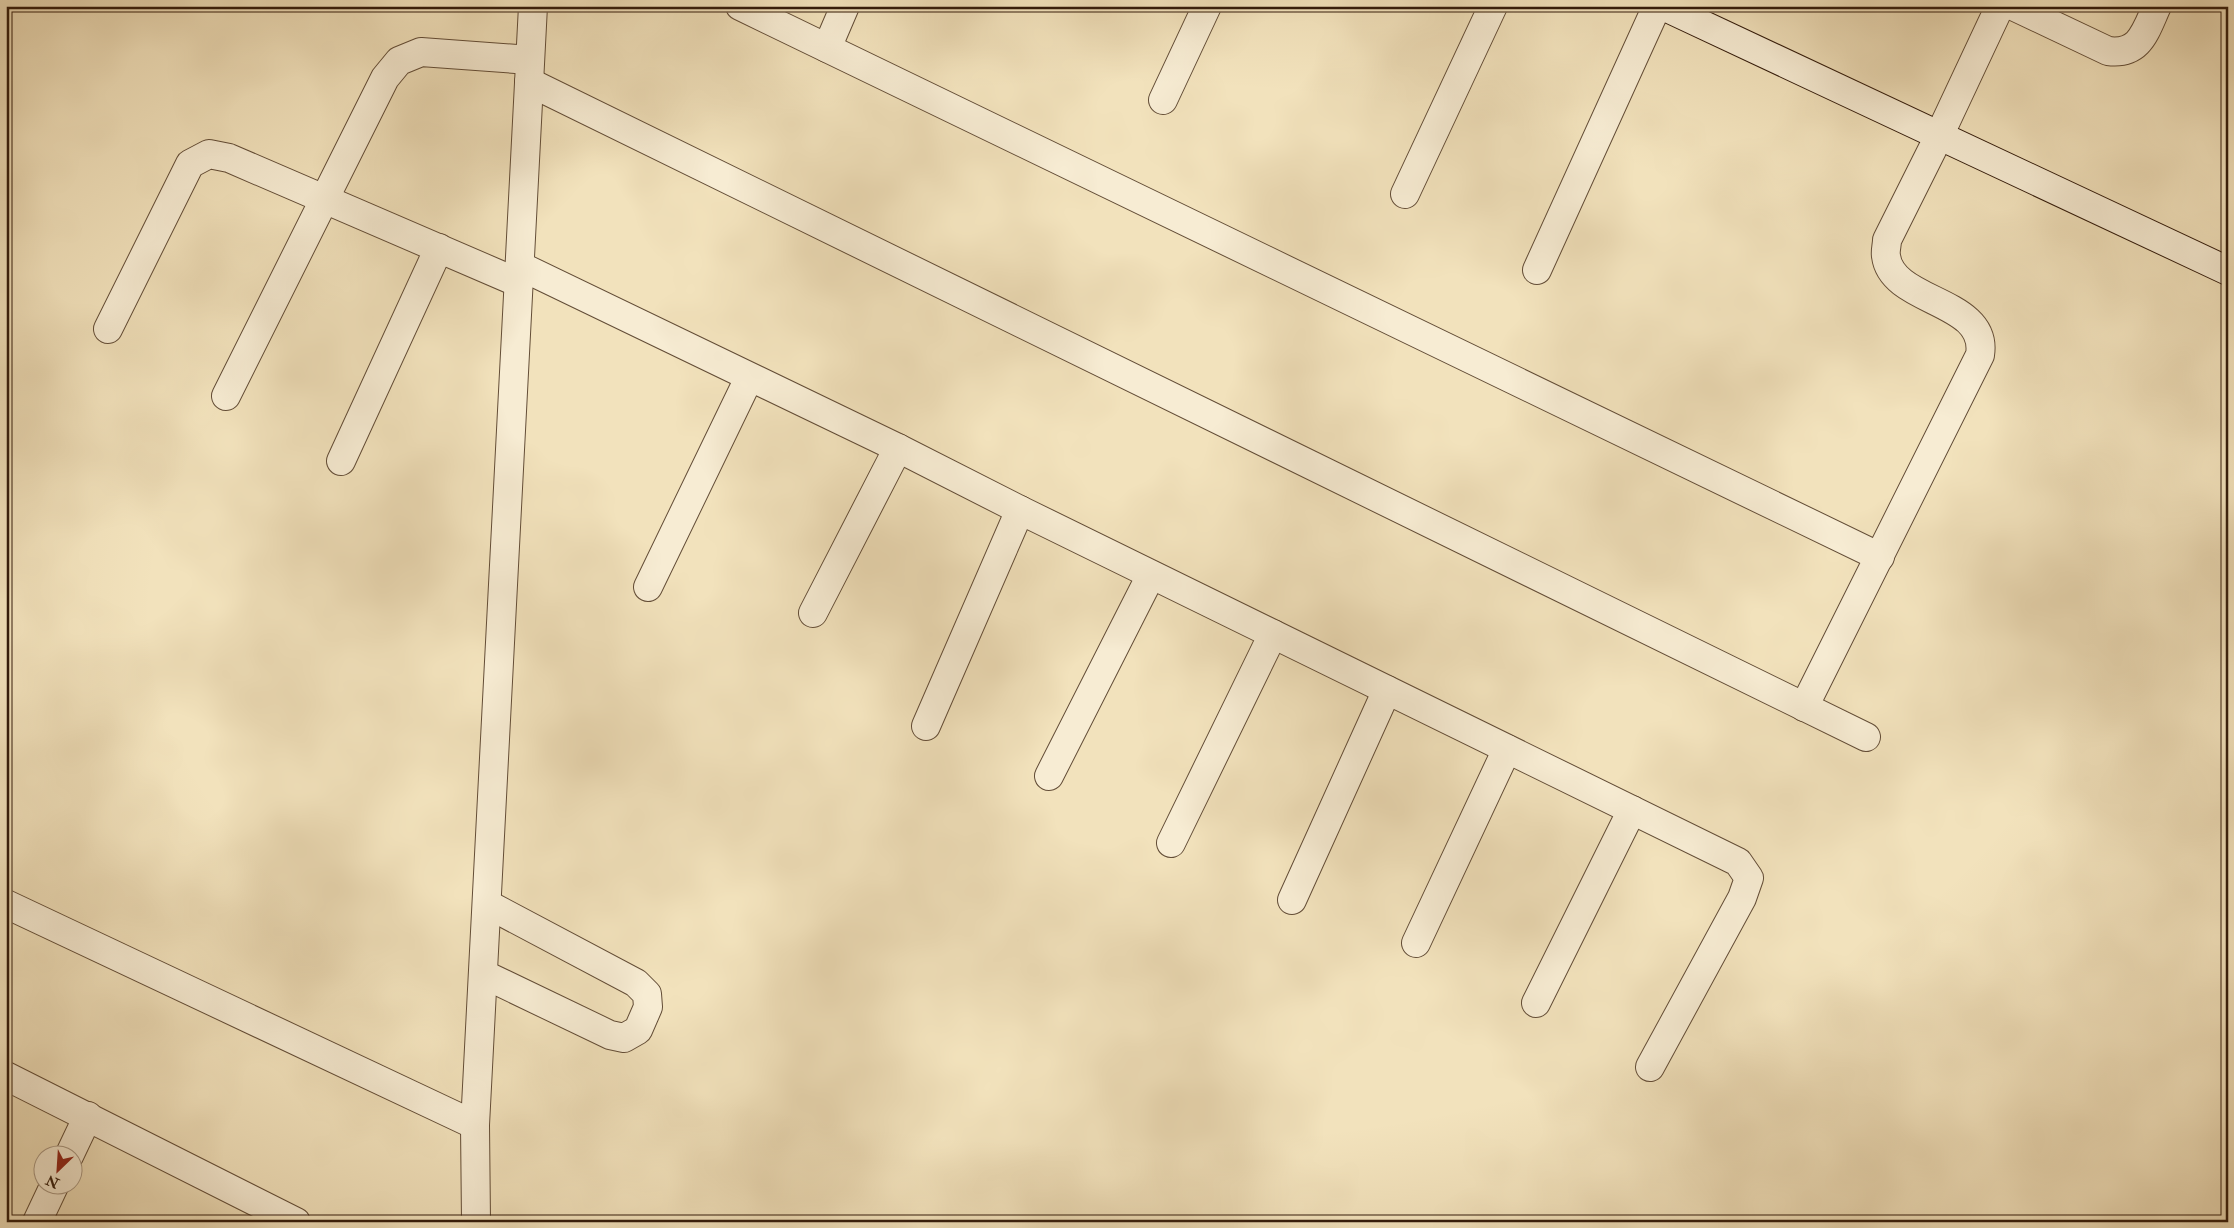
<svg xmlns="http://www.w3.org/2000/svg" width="2234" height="1228" viewBox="0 0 2234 1228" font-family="'IM FELL Double Pica',serif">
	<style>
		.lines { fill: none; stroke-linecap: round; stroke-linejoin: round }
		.street-casing { stroke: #634d37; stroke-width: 30 }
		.secondary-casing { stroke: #331b0b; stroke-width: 30 }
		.street { stroke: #f7ecd3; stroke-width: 28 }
		.secondary { stroke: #f7ecd3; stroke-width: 28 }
	</style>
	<rect width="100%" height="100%" fill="#f2e2bc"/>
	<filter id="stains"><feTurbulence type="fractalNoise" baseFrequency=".004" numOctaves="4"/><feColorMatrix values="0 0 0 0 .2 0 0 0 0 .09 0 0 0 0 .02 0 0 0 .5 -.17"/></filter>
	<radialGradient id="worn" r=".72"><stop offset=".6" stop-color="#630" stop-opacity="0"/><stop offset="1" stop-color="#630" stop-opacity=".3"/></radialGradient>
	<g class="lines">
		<g class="street-casing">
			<g id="street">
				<path d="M 740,6 L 1880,557"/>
				<path d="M 2013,6 L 2108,51 C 2140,55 2145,32 2157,6"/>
				<path d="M 827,48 L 845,6"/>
				<path d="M 529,82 L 1866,737"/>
				<path d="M 1163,100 L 1207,6"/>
				<path d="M 1405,194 L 1493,6"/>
				<path d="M 520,266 L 898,448 L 1020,510 L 1738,862 L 1749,878 L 1742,898 L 1650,1067"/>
				<path d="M 1537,270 L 1657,6"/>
				<path d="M 108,329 L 190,164 L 209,154 L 229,158 L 519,283"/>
				<path d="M 226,396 L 385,78 L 399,61 L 421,52 L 530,60"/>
				<path d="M 341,461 L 439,248"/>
				<path d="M 648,587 L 749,378"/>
				<path d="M 813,613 L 898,448"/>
				<path d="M 1804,707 L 1980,355 C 1989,299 1892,304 1886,256 C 1885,251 1887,245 1887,240 L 1939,136 L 2000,6"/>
				<path d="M 926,726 L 1020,510"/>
				<path d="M 1049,776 L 1151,575"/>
				<path d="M 1171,843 L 1273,634"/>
				<path d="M 1292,900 L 1387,690"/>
				<path d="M 6,904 L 475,1125"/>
				<path d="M 1416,943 L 1507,749"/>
				<path d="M 483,974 L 610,1035 L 624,1038 L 638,1030 L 648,1007 L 647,994 L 636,983 L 487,904"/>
				<path d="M 1536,1003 L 1632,810"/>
				<path d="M 6,1076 L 296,1222"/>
				<path d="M 69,1156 L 88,1116"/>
				<path d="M 37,1222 L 54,1186"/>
				<path d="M 476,1222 L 475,1125 L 533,6"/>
			</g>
		</g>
		<g class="secondary-casing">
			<path id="secondary" d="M 1663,6 L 2228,271"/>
		</g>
		<use href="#street" class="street"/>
		<use href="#secondary" class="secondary"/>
	</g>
	<rect width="2234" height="1228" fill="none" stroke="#f2e2bc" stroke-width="25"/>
	<rect x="8" y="8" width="2219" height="1213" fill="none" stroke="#331b0b" stroke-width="2.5"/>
	<rect x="12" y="12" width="2209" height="1203" fill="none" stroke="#331b0b"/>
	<g transform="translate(58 1170) rotate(205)"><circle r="24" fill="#f7ecd3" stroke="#a99883"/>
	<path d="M0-4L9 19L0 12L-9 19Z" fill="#8f2418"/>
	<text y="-8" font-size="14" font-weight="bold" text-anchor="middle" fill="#331b0b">N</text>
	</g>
	<rect width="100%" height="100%" filter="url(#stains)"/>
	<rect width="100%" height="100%" fill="url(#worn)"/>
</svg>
